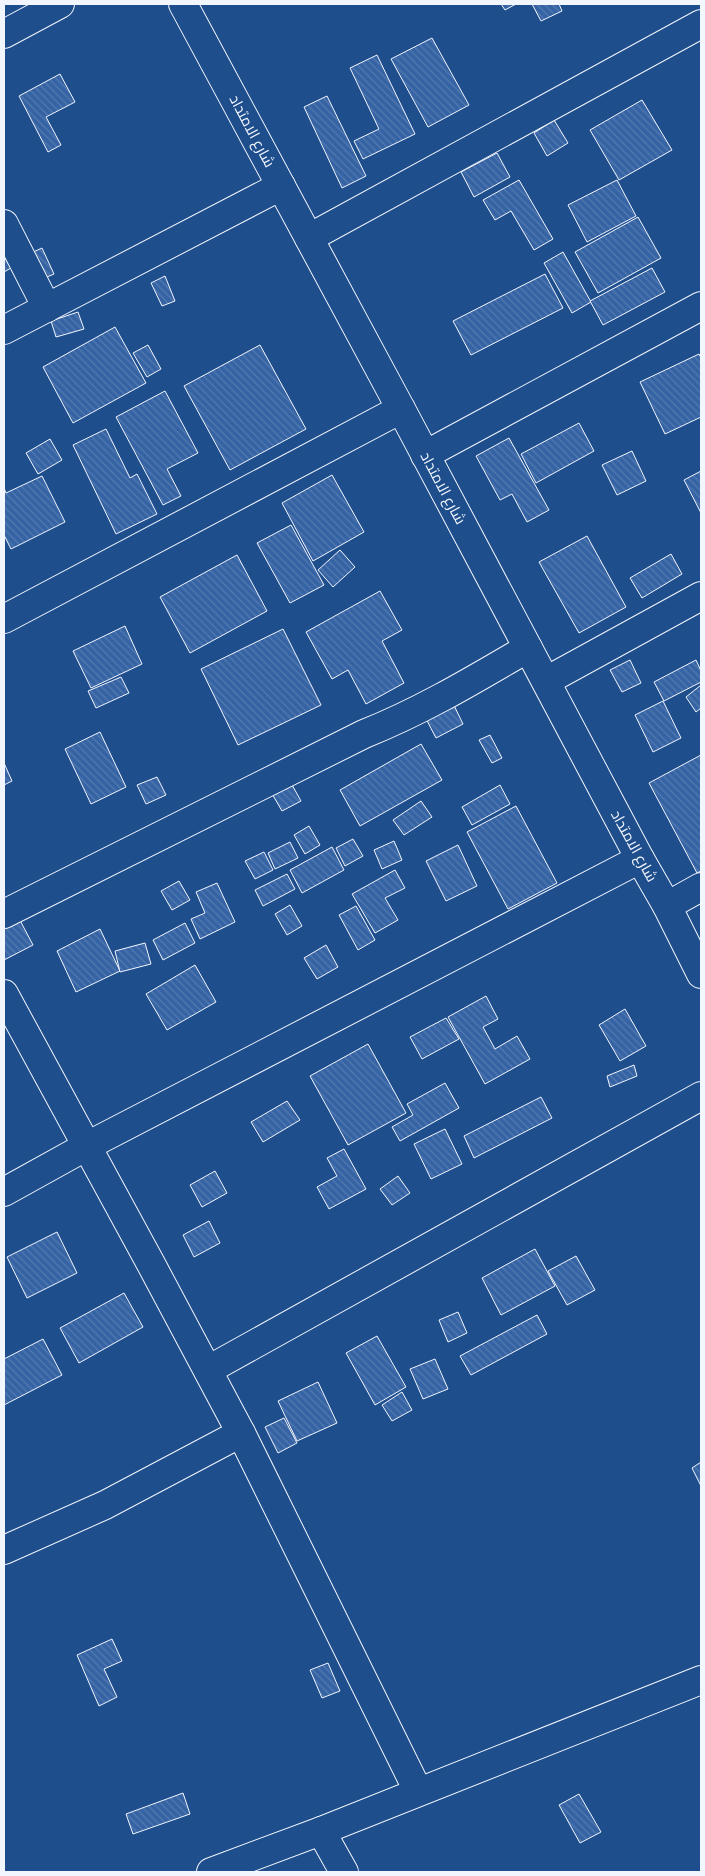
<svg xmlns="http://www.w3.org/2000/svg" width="705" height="1876" viewBox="0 0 705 1876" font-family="'Titillium Web',Cairo,sans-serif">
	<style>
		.building { fill: url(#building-back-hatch); stroke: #f2f6ff }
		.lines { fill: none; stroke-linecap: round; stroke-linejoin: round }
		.minor-casing { stroke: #f2f6ff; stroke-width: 30 }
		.tertiary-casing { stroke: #f2f6ff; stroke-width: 30 }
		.minor { stroke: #1f4e8c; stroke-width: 28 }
		.tertiary { stroke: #1f4e8c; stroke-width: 28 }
		.labels { text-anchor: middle; stroke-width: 4; stroke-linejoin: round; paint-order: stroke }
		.street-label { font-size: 15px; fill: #f2f6ff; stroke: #1f4e8c }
	</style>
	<defs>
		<pattern id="building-back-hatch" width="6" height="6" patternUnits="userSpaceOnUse" patternTransform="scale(1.25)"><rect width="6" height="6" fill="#3563a3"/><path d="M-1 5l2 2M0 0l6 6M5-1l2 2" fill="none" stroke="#537ab1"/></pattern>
	</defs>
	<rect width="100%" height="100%" fill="#1f4e8c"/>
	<g class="building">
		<path d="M 501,4 L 516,4 L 505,10 Z"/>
		<path d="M 532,4 L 559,4 L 562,11 L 541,21 Z"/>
		<path d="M 432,38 L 469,105 L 428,127 L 391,59 Z"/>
		<path d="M 377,55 L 415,134 L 363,159 L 354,141 L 379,129 L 350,68 Z"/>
		<path d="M 60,74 L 75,102 L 46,117 L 61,145 L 48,152 L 19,96 Z"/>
		<path d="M 327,96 L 366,176 L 342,188 L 304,107 Z"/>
		<path d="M 642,100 L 672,150 L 619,180 L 590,130 Z"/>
		<path d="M 554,120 L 568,143 L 547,156 L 534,133 Z"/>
		<path d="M 497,153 L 510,177 L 474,197 L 461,172 Z"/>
		<path d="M 519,180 L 553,239 L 534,250 L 511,211 L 495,220 L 483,200 Z"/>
		<path d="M 617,180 L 636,216 L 587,242 L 568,205 Z"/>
		<path d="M 638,217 L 661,258 L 598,293 L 575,252 Z"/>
		<path d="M 42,248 L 54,274 L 40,280 L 29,254 Z"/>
		<path d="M 563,252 L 591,302 L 572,313 L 544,263 Z"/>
		<path d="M 4,256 L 11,268 L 4,272 Z"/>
		<path d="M 652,268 L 665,292 L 603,325 L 590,301 Z"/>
		<path d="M 545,274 L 563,308 L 471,355 L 453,321 Z"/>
		<path d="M 165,276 L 175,301 L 162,306 L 151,283 Z"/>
		<path d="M 78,312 L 84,329 L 56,337 L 51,321 Z"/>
		<path d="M 115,327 L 146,383 L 73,423 L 43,367 Z"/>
		<path d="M 148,345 L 161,369 L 147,377 L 133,353 Z"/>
		<path d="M 260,345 L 306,429 L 230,470 L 184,386 Z"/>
		<path d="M 699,354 L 701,358 L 701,417 L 665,434 L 640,382 Z"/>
		<path d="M 165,391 L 198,453 L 167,469 L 181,496 L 163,505 L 116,417 Z"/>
		<path d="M 579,423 L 594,451 L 536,483 L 521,454 Z"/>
		<path d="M 106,429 L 130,478 L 137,474 L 157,514 L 116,534 L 73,445 Z"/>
		<path d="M 509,438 L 549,510 L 527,522 L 512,494 L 500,500 L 476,456 Z"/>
		<path d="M 50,439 L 62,460 L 38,474 L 26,453 Z"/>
		<path d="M 632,451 L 646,481 L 617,495 L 602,465 Z"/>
		<path d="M 701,471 L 701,513 L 684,480 Z"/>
		<path d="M 332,475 L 364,532 L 313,561 L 282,503 Z"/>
		<path d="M 42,476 L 65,522 L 11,549 L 4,535 L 4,488 L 6,493 Z"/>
		<path d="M 291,525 L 324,585 L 290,603 L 257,543 Z"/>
		<path d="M 587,536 L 626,607 L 579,633 L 539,562 Z"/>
		<path d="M 340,550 L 355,567 L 333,587 L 318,570 Z"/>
		<path d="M 671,554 L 682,574 L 642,598 L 630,578 Z"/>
		<path d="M 237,555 L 267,611 L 190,653 L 160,597 Z"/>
		<path d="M 380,591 L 402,630 L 382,641 L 404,683 L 366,704 L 348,670 L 332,679 L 306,632 Z"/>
		<path d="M 125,626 L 142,664 L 91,688 L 73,651 Z"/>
		<path d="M 283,629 L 321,705 L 238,745 L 201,669 Z"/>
		<path d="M 630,660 L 641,683 L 622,692 L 610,670 Z"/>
		<path d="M 696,660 L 701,671 L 701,682 L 664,701 L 654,682 Z"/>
		<path d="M 121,677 L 129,693 L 96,708 L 88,691 Z"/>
		<path d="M 701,685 L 701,708 L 696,712 L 686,697 Z"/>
		<path d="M 450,697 L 463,724 L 436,738 L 422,711 Z"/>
		<path d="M 663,701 L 681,738 L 653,752 L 635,715 Z"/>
		<path d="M 100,732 L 126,787 L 91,804 L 65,749 Z"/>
		<path d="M 490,735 L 502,758 L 492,763 L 479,740 Z"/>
		<path d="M 421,744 L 442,780 L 360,826 L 340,790 Z"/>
		<path d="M 701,755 L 701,871 L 697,873 L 649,783 Z"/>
		<path d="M 4,763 L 12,781 L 4,785 Z"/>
		<path d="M 286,774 L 301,801 L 282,811 L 267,785 Z"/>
		<path d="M 157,777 L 166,795 L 146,804 L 137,785 Z"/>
		<path d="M 500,785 L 510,804 L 472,825 L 462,807 Z"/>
		<path d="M 421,801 L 432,817 L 404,835 L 393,820 Z"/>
		<path d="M 516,806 L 557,883 L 508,909 L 467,832 Z"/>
		<path d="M 309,826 L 320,845 L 305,854 L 294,835 Z"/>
		<path d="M 353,839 L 363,856 L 345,866 L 336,848 Z"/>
		<path d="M 394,841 L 402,860 L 382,869 L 374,850 Z"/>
		<path d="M 290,842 L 298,858 L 275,869 L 268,853 Z"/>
		<path d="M 458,845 L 477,886 L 446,901 L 426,861 Z"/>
		<path d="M 332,847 L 344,870 L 302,893 L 290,870 Z"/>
		<path d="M 264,852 L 273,870 L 255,879 L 245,861 Z"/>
		<path d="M 395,870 L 405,888 L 385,898 L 398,920 L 375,933 L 352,894 Z"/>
		<path d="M 287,874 L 295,889 L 263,906 L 255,890 Z"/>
		<path d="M 179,881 L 190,900 L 172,910 L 161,891 Z"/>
		<path d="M 217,883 L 235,922 L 200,939 L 191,919 L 205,913 L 196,892 Z"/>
		<path d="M 290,905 L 302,926 L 287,935 L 275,914 Z"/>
		<path d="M 356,906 L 375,940 L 358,950 L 339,915 Z"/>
		<path d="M 14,909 L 33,945 L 4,960 L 4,914 Z"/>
		<path d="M 185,923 L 195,943 L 163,960 L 153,940 Z"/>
		<path d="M 100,929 L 120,971 L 76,992 L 57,951 Z"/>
		<path d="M 145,943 L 151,964 L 120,972 L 115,951 Z"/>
		<path d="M 326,945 L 338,967 L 317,979 L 304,958 Z"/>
		<path d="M 195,965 L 216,1002 L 167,1030 L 146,994 Z"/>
		<path d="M 486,996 L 498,1019 L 483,1027 L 495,1049 L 517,1036 L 530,1059 L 485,1084 L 448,1017 Z"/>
		<path d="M 625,1009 L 646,1046 L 620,1061 L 599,1025 Z"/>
		<path d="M 446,1018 L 459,1039 L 422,1059 L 410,1037 Z"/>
		<path d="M 368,1044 L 406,1113 L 348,1145 L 310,1076 Z"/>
		<path d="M 634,1065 L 637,1076 L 610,1087 L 607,1076 Z"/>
		<path d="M 445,1083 L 459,1108 L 400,1141 L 392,1127 L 413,1115 L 407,1104 Z"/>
		<path d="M 541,1097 L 552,1118 L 474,1158 L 464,1136 Z"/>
		<path d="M 287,1101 L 300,1120 L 263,1142 L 251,1122 Z"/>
		<path d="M 445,1129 L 462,1164 L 431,1179 L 414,1144 Z"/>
		<path d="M 344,1149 L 366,1189 L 329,1209 L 317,1187 L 337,1176 L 327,1158 Z"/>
		<path d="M 215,1171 L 227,1193 L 202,1207 L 190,1185 Z"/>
		<path d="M 398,1176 L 410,1193 L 392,1205 L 380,1189 Z"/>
		<path d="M 209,1221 L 220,1243 L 194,1257 L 183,1235 Z"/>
		<path d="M 57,1232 L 77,1273 L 27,1298 L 7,1257 Z"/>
		<path d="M 535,1249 L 555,1286 L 501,1315 L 482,1278 Z"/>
		<path d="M 576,1256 L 595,1290 L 567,1305 L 548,1271 Z"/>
		<path d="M 124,1293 L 143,1327 L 79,1363 L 60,1328 Z"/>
		<path d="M 458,1312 L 467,1333 L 448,1342 L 439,1320 Z"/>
		<path d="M 537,1315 L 547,1334 L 471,1375 L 460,1356 Z"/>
		<path d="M 377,1336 L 406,1387 L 375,1405 L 346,1353 Z"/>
		<path d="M 43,1339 L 62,1375 L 4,1405 L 4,1359 Z"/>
		<path d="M 435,1359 L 448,1389 L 423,1399 L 410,1369 Z"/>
		<path d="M 318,1382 L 337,1423 L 297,1441 L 278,1401 Z"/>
		<path d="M 402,1392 L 412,1410 L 392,1421 L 382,1405 Z"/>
		<path d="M 284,1418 L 297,1443 L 278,1453 L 265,1427 Z"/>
		<path d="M 701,1462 L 701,1486 L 692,1468 Z"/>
		<path d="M 112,1639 L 122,1661 L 104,1669 L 117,1697 L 99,1706 L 77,1655 Z"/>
		<path d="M 328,1663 L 340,1691 L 322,1698 L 310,1670 Z"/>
		<path d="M 183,1793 L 190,1814 L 133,1834 L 126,1814 Z"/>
		<path d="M 579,1794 L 601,1832 L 580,1843 L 559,1805 Z"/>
	</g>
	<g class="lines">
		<g class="minor-casing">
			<g id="minor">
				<path d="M 4,34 L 60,4"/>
				<path d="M 4,224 L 47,308"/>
				<path d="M 309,238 L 701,24"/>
				<path d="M 4,330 L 281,186"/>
				<path d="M 425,455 L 701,306"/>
				<path d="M 4,619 L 401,409"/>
				<path d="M 546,681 L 701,596"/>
				<path d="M 667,906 L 701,887"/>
				<path d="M 4,914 L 364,734 C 422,711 475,679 528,648"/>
				<path d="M 4,994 L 151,1264 L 241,1433 L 418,1791"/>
				<path d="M 4,1192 L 87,1146 L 640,859"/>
				<path d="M 208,1370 L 701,1096"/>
				<path d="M 4,1550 L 105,1505 L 241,1433"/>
				<path d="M 321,1831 L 344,1872"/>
			</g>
		</g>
		<g class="tertiary-casing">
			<g id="tertiary">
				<path d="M 183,4 L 401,409 L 640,859 L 667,906 L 701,974"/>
				<path d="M 211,1872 L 321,1831 L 701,1680"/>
			</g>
		</g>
		<use href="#minor" class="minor"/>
		<use href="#tertiary" class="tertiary"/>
	</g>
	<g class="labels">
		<g class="street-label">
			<text transform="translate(252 131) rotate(62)" y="5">شارع الامتداد</text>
			<text transform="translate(443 488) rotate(62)" y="5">شارع الامتداد</text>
			<text transform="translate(634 846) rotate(61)" y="5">شارع الامتداد</text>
		</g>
	</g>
	<rect width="705" height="1876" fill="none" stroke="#f2f6ff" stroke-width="10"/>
</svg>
